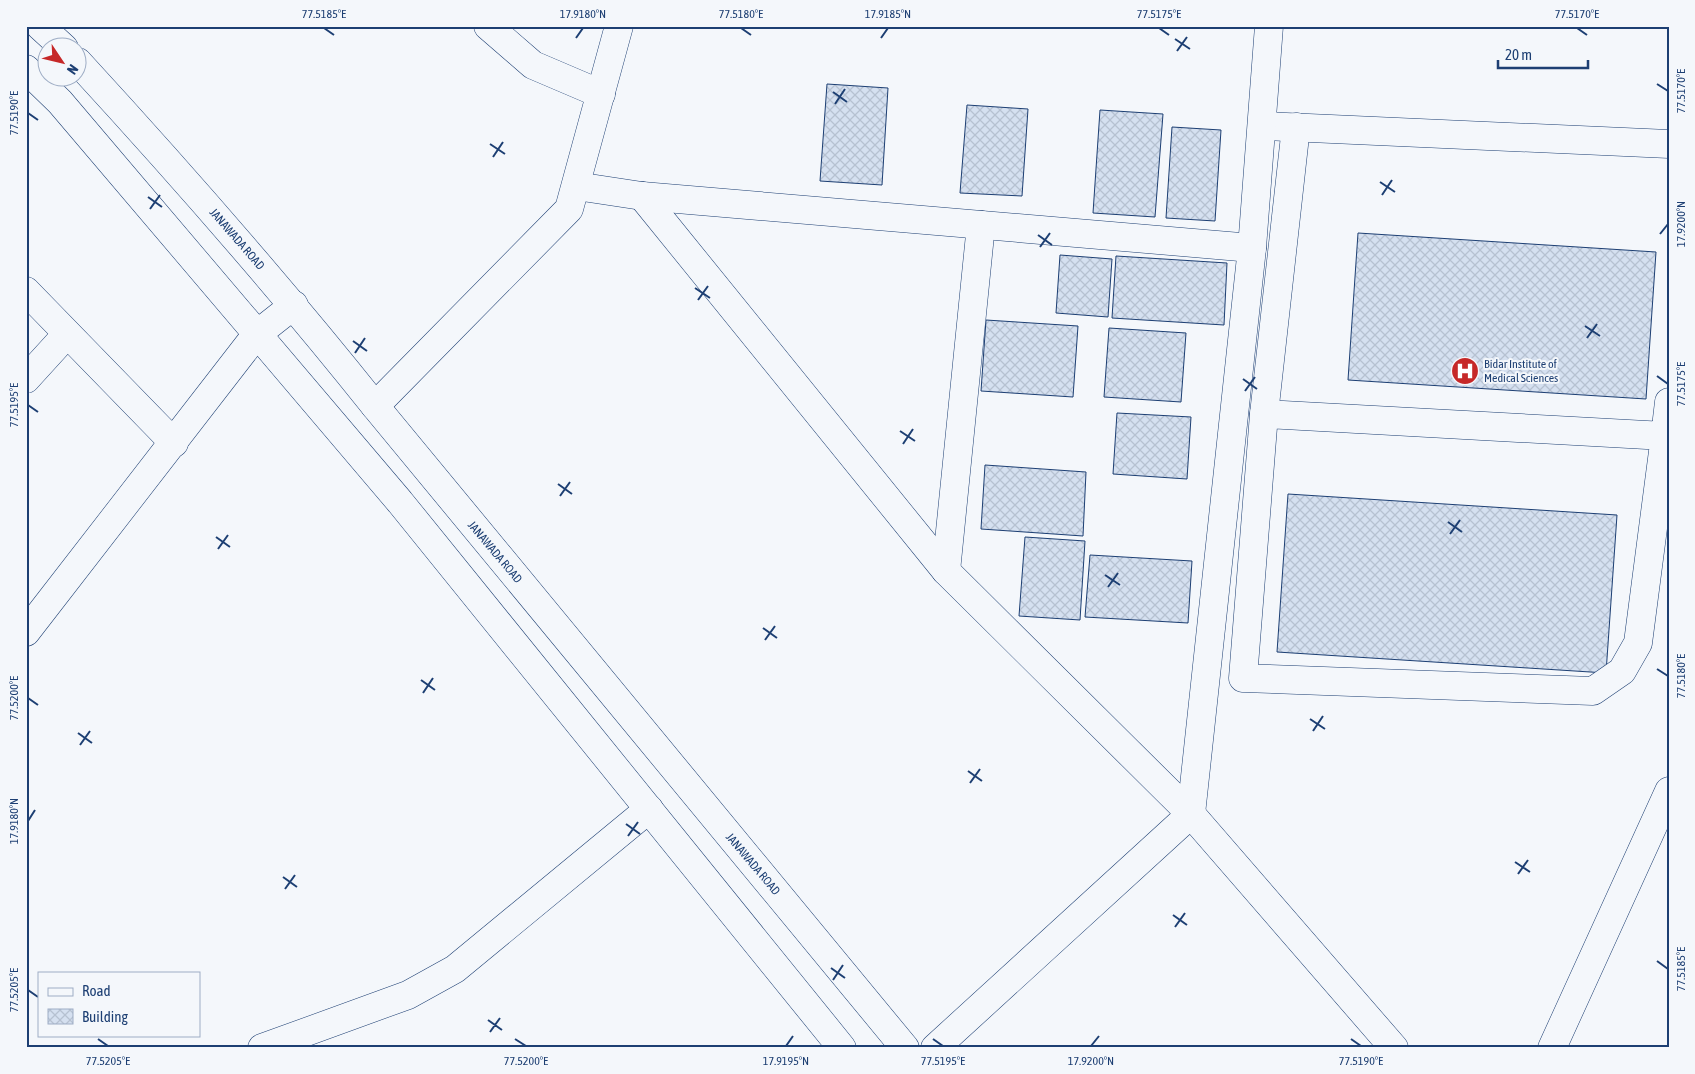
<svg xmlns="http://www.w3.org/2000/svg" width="1695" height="1074" viewBox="0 0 1695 1074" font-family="'Asap Condensed',sans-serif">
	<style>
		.building { fill: url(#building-cross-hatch); stroke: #1d3f73 }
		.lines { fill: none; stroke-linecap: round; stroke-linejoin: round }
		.minor-casing { stroke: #1d3f73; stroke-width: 29 }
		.tertiary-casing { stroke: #1d3f73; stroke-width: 29 }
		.primary-casing { stroke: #1d3f73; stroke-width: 29 }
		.minor { stroke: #f4f7fb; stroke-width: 28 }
		.tertiary { stroke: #f4f7fb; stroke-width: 28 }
		.primary { stroke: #f4f7fb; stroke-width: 28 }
		.ticks { fill: none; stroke: #1d3f73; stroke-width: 2 }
		.labels { text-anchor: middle; stroke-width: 4; stroke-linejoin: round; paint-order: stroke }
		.street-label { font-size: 12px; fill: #1d3f73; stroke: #f4f7fb }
		.poi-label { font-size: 12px; fill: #1d3f73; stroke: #f4f7fb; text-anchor: start }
		.neatline { fill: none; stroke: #1d3f73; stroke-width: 2 }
		.ticks-label { font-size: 12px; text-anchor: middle; fill: #1d3f73 }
	</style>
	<defs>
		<pattern id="building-cross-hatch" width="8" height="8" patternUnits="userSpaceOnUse" patternTransform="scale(1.25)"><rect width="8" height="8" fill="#d5e0f0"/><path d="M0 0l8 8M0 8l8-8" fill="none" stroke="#b6c1d1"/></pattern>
	</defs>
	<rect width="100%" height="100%" fill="#f4f7fb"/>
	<g class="building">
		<path d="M 827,84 L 888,88 L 882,185 L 820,181 Z"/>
		<path d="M 967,105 L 1028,109 L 1022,196 L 960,193 Z"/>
		<path d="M 1100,110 L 1163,114 L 1155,217 L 1093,213 Z"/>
		<path d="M 1172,127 L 1221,130 L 1215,221 L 1166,218 Z"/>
		<path d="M 1358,233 L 1656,252 L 1646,399 L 1348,380 Z"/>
		<path d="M 1060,255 L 1112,259 L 1108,317 L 1056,313 Z"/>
		<path d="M 1116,256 L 1227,263 L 1224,325 L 1112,318 Z"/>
		<path d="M 986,320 L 1078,326 L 1073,397 L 981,391 Z"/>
		<path d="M 1109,328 L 1186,333 L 1181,402 L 1104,397 Z"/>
		<path d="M 1117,413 L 1191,417 L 1187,479 L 1113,474 Z"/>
		<path d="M 985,465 L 1086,472 L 1083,536 L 981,529 Z"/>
		<path d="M 1288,494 L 1617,515 L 1606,673 L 1277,652 Z"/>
		<path d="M 1025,537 L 1085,541 L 1080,620 L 1019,616 Z"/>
		<path d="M 1090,555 L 1192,561 L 1188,623 L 1085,617 Z"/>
	</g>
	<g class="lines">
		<g class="minor-casing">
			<g id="minor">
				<path d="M 488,26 L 533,65 L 601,94"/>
				<path d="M 1262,126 L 1669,144"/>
				<path d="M 576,186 L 642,196 L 1252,248"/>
				<path d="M 642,196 L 946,571 L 1191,814 L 1394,1048"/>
				<path d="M 26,291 L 174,443"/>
				<path d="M 26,379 L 67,334"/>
				<path d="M 1264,414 L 1296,127"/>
				<path d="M 1665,436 L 1264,414 L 1243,678 L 1593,691 L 1622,671 L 1638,643 L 1665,436 L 1669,402"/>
				<path d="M 946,571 L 981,225"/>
				<path d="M 26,632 L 256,335 L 294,305"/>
				<path d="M 262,1048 L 408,995 L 455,969 L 649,809"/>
				<path d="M 1552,1048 L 1669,791"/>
			</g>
		</g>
		<g class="tertiary-casing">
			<g id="tertiary">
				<path d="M 375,406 L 569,209 L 619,26"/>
				<path d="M 935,1048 L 1191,814 L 1252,248 L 1269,26"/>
			</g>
		</g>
		<g class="primary-casing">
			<g id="primary">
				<path d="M 40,26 L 64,48"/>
				<path d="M 78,62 C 181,174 280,287 375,406 L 905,1048"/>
				<path d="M 26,69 L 60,102 L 400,502 L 842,1048"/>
			</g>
		</g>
		<use href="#minor" class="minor"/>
		<use href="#tertiary" class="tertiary"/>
		<use href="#primary" class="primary"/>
	</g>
	<path class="ticks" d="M 324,28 L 334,35M 741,28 L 751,35M 1159,28 L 1169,35M 1577,28 L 1587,35M 576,38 L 583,28M 881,38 L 888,28M 1175,39 L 1190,49M 1177,51 L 1187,37M 1657,84 L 1668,91M 833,92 L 847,102M 835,104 L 845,89M 28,113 L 38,120M 490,144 L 505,154M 493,157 L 503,142M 1380,182 L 1395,192M 1382,195 L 1392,180M 148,197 L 162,207M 150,209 L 160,195M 1660,234 L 1668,224M 1038,235 L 1052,245M 1040,247 L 1050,233M 695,288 L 710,298M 698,300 L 708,286M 1585,326 L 1600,336M 1587,338 L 1597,324M 353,341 L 367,351M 355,353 L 365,338M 1657,376 L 1668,384M 1243,379 L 1257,389M 1245,391 L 1255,377M 28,405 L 38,412M 900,431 L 915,441M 903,444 L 913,429M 558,484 L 572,494M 560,496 L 570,482M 1448,522 L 1462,532M 1450,534 L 1460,520M 216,537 L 230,547M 218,549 L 228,535M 1105,575 L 1120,585M 1108,587 L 1118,573M 763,628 L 777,638M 765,640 L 775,626M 1657,669 L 1668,676M 421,680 L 435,690M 423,693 L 433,678M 28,698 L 38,705M 1310,719 L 1325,729M 1313,731 L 1323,716M 78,733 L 92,743M 80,745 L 90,731M 968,771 L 982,781M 970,783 L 980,769M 28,821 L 35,810M 626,824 L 640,834M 628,836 L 638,822M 1515,862 L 1530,872M 1518,874 L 1528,860M 283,877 L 297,887M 285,889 L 295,875M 1173,915 L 1187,925M 1175,927 L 1185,913M 1657,961 L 1668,969M 831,968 L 845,978M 833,980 L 843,965M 28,990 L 38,997M 488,1020 L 502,1030M 490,1032 L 500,1018M 98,1039 L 108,1046M 515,1039 L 526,1046M 933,1039 L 943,1046M 1351,1039 L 1361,1046M 786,1046 L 793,1036M 1091,1046 L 1099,1036"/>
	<defs>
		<g id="hospital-disc" transform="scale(1.4375)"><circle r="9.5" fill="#c62828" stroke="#f4f7fb"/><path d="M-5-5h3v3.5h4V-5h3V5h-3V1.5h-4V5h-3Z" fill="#fff"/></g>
	</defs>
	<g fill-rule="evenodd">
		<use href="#hospital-disc" x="1465" y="371"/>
	</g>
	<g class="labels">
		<g class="street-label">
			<text transform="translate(237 239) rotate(49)" y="4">JANAWADA ROAD</text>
			<text transform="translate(495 552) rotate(50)" y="4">JANAWADA ROAD</text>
			<text transform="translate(753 864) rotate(50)" y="4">JANAWADA ROAD</text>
		</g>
		<g class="poi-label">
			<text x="1484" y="368">Bidar Institute of<tspan x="1484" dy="14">Medical Sciences</tspan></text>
		</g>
	</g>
	<rect width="1695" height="1074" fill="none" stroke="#f4f7fb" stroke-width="55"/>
	<rect x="38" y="972" width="162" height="65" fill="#f4f7fb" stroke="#9eadc5"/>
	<rect x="48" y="988" width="25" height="8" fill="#f4f7fb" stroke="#9eadc5"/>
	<text x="82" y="996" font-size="15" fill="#1d3f73">Road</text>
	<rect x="48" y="1009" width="25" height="15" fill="url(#building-cross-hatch)" stroke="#9eadc5"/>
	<text x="82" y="1022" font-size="15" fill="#1d3f73">Building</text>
	<g transform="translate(62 62) rotate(125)"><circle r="24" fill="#f4f7fb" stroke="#9eadc5"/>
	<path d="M0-4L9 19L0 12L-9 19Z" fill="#c62828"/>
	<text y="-8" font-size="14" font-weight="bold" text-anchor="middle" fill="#1d3f73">N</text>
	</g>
	<path d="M1498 60v8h90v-8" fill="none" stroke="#1d3f73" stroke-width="2.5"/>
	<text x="1505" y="60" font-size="15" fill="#1d3f73" stroke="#f4f7fb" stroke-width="4" paint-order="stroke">20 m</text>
	<rect x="28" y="28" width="1640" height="1018" class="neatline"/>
	<g class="ticks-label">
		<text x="324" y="18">77.5185°E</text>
		<text x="583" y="18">17.9180°N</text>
		<text x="741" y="18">77.5180°E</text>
		<text x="888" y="18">17.9185°N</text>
		<text x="1159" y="18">77.5175°E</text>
		<text x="1577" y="18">77.5170°E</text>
		<text transform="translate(1681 91) rotate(-90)" y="4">77.5170°E</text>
		<text transform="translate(14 113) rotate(-90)" y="4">77.5190°E</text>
		<text transform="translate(1681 224) rotate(-90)" y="4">17.9200°N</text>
		<text transform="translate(1681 384) rotate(-90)" y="4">77.5175°E</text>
		<text transform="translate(14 405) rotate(-90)" y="4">77.5195°E</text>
		<text transform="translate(1681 676) rotate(-90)" y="4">77.5180°E</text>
		<text transform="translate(14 698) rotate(-90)" y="4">77.5200°E</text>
		<text transform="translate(14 821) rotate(-90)" y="4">17.9180°N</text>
		<text transform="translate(1681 969) rotate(-90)" y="4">77.5185°E</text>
		<text transform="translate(14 990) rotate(-90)" y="4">77.5205°E</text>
		<text x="108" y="1065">77.5205°E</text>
		<text x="526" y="1065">77.5200°E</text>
		<text x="786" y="1065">17.9195°N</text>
		<text x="943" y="1065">77.5195°E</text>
		<text x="1091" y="1065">17.9200°N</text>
		<text x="1361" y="1065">77.5190°E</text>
	</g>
</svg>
